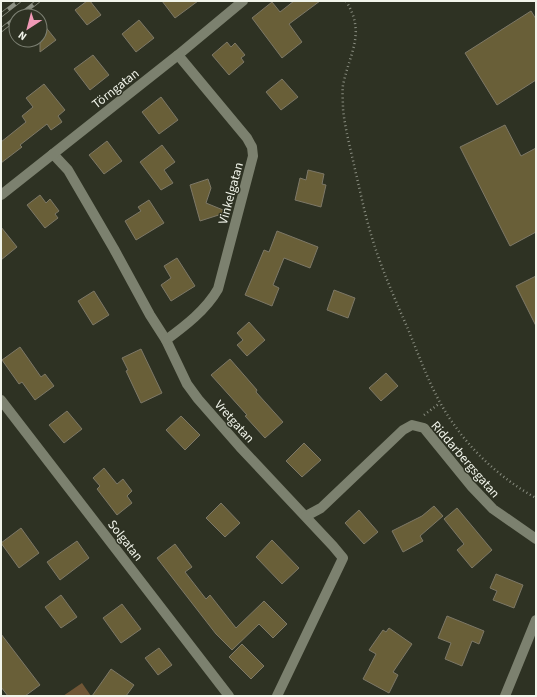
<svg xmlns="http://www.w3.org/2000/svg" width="537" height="697" viewBox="0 0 537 697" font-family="'Source Sans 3',sans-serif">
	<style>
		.forest { fill: #705636 }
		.building { fill: #695f38; stroke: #7d7867 }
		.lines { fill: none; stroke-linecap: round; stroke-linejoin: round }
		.path { stroke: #8a8e81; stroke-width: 2.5; stroke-dasharray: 1 3; stroke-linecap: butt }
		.street { stroke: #7c816f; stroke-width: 10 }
		.rail-casing { stroke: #8c9083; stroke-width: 4.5 }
		.rail { stroke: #2e3223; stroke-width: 3; stroke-dasharray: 9; stroke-linecap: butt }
		.labels { text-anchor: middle; stroke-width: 3; stroke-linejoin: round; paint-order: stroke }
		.street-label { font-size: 13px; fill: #f1f4ea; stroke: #2e3223 }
	</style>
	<rect width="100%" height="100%" fill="#2e3223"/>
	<path class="forest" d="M 82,683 L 91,696 L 63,696 Z"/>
	<g class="building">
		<path d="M 87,1 L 90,1 L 101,15 L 87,25 L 75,10 Z"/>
		<path d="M 162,1 L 198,1 L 175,18 Z"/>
		<path d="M 294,1 L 320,1 L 289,24 L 302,42 L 282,58 L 252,18 L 272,2 L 280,12 Z"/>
		<path d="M 531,11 L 536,19 L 536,80 L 497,105 L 465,53 Z"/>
		<path d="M 40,20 L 56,40 L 40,52 Z"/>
		<path d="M 139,20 L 154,38 L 136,52 L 122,34 Z"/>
		<path d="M 227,42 L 231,47 L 235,43 L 245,55 L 241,58 L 244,62 L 229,75 L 212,55 Z"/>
		<path d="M 93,55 L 109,75 L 90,90 L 74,69 Z"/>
		<path d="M 282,79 L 298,97 L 281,110 L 266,92 Z"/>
		<path d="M 44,84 L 65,110 L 58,116 L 62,122 L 51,130 L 47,124 L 20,145 L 22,147 L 1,163 L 1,142 L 26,122 L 22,116 L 33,107 L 26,98 Z"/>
		<path d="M 161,97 L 178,120 L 159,134 L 142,112 Z"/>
		<path d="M 505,125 L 521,156 L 536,148 L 536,232 L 510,246 L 460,147 Z"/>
		<path d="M 107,141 L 122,161 L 104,174 L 89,155 Z"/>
		<path d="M 162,145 L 175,162 L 164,170 L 173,183 L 161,190 L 140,162 Z"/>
		<path d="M 308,170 L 324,174 L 322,184 L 326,185 L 321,207 L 295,200 L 300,178 L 306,180 Z"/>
		<path d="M 208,179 L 211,188 L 206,203 L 228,212 L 200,221 L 190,185 Z"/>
		<path d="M 40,195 L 46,203 L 50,199 L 59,211 L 55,214 L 58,218 L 45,228 L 27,205 Z"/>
		<path d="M 149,200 L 164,223 L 136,240 L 125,221 L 141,211 L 138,207 Z"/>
		<path d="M 1,227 L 17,247 L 1,260 Z"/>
		<path d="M 277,231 L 318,247 L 310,268 L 284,258 L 273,285 L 279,288 L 272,306 L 245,295 L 264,250 L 269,252 Z"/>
		<path d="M 177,258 L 195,286 L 171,301 L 161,285 L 171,278 L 164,266 Z"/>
		<path d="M 536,276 L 536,326 L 516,286 Z"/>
		<path d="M 334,290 L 355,298 L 348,318 L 327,310 Z"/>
		<path d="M 94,291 L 109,315 L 93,325 L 78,301 Z"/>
		<path d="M 249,322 L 265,340 L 247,356 L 237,345 L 243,340 L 237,333 Z"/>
		<path d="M 20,347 L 41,377 L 45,374 L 54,386 L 35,400 L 22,382 L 19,384 L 2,360 Z"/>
		<path d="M 141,349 L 162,393 L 141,403 L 126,371 L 128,370 L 122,358 Z"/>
		<path d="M 230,359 L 257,390 L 256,392 L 283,422 L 265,438 L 245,416 L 247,415 L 211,375 Z"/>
		<path d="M 386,373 L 398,386 L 381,401 L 369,388 Z"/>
		<path d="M 67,411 L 82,429 L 64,443 L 49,425 Z"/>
		<path d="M 181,416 L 200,435 L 185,450 L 166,430 Z"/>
		<path d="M 304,443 L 321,460 L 302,477 L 286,461 Z"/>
		<path d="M 104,468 L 117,484 L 123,479 L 132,491 L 127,496 L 132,503 L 117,515 L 97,489 L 100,486 L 93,478 Z"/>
		<path d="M 221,503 L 240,523 L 225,537 L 206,518 Z"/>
		<path d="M 434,506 L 443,516 L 420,536 L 423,541 L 403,552 L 392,531 L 422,516 Z"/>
		<path d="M 457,508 L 492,550 L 472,568 L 457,550 L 464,544 L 444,519 Z"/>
		<path d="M 359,510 L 378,532 L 364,544 L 345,523 Z"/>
		<path d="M 21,528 L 39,553 L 19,568 L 1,543 Z"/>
		<path d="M 272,540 L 299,568 L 282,584 L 256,557 Z"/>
		<path d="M 77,541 L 89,558 L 60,580 L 47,562 Z"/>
		<path d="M 175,544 L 192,567 L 185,572 L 206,599 L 210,595 L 236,628 L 264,601 L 287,624 L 273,638 L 259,624 L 232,650 L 216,634 L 157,558 Z"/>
		<path d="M 496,574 L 523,585 L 514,608 L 493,600 L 497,591 L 490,588 Z"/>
		<path d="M 61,595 L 77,617 L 61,628 L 45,607 Z"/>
		<path d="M 122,604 L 141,629 L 121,643 L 103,618 Z"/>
		<path d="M 447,616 L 484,631 L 479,644 L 472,641 L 462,666 L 445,659 L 451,643 L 438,638 Z"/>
		<path d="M 389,628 L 412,644 L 393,672 L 398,675 L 389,693 L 363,679 L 376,654 L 369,650 L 383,630 L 386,632 Z"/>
		<path d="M 1,634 L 40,685 L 25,696 L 8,696 L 1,687 Z"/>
		<path d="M 242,644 L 264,666 L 251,679 L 229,657 Z"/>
		<path d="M 159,648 L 172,665 L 158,675 L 145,658 Z"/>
		<path d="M 111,669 L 134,685 L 126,696 L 92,696 Z"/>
	</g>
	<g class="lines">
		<g class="path">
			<path d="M 346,1 C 366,33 350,52 343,85 C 342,92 343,101 343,109 C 345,128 350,147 354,165 C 361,195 367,225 377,253 C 386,279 397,304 408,329 C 422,363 433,396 455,426 C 476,456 505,481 536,498"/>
			<path d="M 424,415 L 440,403"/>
		</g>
		<g class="street">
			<path d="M 53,154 L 68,170 L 114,249 L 150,315 L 166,340 L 187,384 L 198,399 L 240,447 L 333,546 L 343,558 L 277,696"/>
			<path d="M 1,195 L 178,55 L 243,1"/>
			<path d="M 166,340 C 185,326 206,310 218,289 L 253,156 L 252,147 L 247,138 L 178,55"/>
			<path d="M 1,400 L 229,696"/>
			<path d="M 306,516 L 321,508 L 403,430 L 412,425 L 424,428 L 472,487 L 493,509 L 536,539"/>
			<path d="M 505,696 L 536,620"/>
		</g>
		<g class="rail-casing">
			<g id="rail">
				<path d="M 1,15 L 19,1"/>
				<path d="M 19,16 L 38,1"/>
				<path d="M 1,30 L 16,18"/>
			</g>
		</g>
		<use href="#rail" class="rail"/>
	</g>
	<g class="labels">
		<g class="street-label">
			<text transform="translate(115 88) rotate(-38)" y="5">Törngatan</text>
			<text transform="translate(230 193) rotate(-75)" y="5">Vinkelgatan</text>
			<text transform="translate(235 421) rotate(48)" y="5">Vretgatan</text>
			<text transform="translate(466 459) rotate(49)" y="5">Riddarbergsgatan</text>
			<text transform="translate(126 540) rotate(52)" y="5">Solgatan</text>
		</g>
	</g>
	<rect width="537" height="697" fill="none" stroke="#f1f4ea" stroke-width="4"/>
	<g transform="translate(28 28) rotate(216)"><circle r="19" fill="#2e3223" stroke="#7c8073"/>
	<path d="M0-3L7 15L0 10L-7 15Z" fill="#f09ab6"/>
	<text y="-6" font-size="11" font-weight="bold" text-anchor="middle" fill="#f1f4ea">N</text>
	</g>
</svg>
